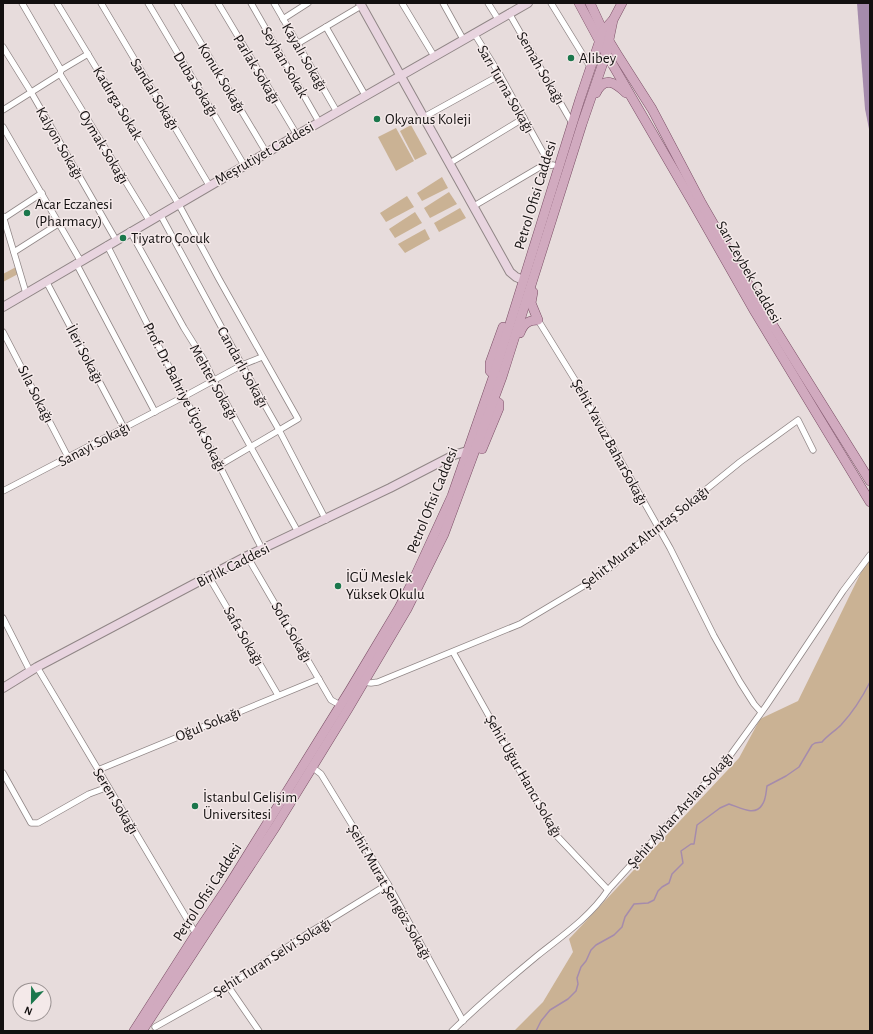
<svg xmlns="http://www.w3.org/2000/svg" width="873" height="1034" viewBox="0 0 873 1034" font-family="'Alegreya Sans',sans-serif">
	<style>
		.green { fill: #cab294 }
		.water { fill: #a58bac }
		.lines { fill: none; stroke-linecap: round; stroke-linejoin: round }
		.stream { stroke: #a58bac; stroke-width: 1.5 }
		.street-casing { stroke: #908686; stroke-width: 7 }
		.secondary-casing { stroke: #908686; stroke-width: 10 }
		.primary-casing { stroke: #7b4f66; stroke-width: 10 }
		.street { stroke: #fff; stroke-width: 5.5 }
		.secondary { stroke: #e8d4df; stroke-width: 8 }
		.primary { stroke: #d1aabf; stroke-width: 9 }
		.poi-dot { fill: #1b774c; stroke: #f4e9e9; stroke-width: 1.5 }
		.labels { text-anchor: middle; stroke-width: 3; stroke-linejoin: round; paint-order: stroke }
		.street-label { font-size: 15px; fill: #131010; stroke: #f4e9e9 }
		.poi-label { font-size: 15px; fill: #131010; stroke: #f4e9e9; text-anchor: start }
	</style>
	<rect width="100%" height="100%" fill="#e7dcdc"/>
	<g class="green">
		<path d="M 411,125 L 427,154 L 415,160 L 400,131 Z"/>
		<path d="M 396,128 L 414,161 L 396,171 L 378,137 Z"/>
		<path d="M 442,177 L 448,188 L 422,201 L 417,193 Z"/>
		<path d="M 449,192 L 457,204 L 430,218 L 424,208 Z"/>
		<path d="M 407,196 L 414,207 L 386,222 L 380,213 Z"/>
		<path d="M 460,208 L 466,218 L 439,232 L 434,223 Z"/>
		<path d="M 415,212 L 422,223 L 395,238 L 389,229 Z"/>
		<path d="M 425,229 L 430,239 L 405,253 L 398,244 Z"/>
		<path d="M 16,267 L 18,274 L 3,282 L 3,274 Z"/>
		<path d="M 870,554 L 870,1031 L 514,1031 L 543,1002 L 573,952 L 569,939 L 739,758 L 760,719 L 798,701 Z"/>
	</g>
	<path class="water" d="M 857,3 L 870,3 L 870,134 L 865,109 Z"/>
	<g class="lines">
		<path class="stream" d="M 536,1031 L 541,1021 L 550,1010 L 568,999 L 576,991 L 578,984 L 577,978 L 581,967 L 586,961 L 591,950 L 596,945 L 614,935 L 622,927 L 625,917 L 634,904 L 648,903 L 654,900 L 658,891 L 662,887 L 669,883 L 672,874 L 683,863 L 681,851 L 691,844 L 694,844 L 697,825 L 720,808 L 729,804 C 739,807 755,817 762,805 C 766,800 766,792 767,786 L 786,776 L 799,767 L 812,745 L 815,743 L 822,742 C 828,735 835,731 841,725 C 853,712 862,698 870,682"/>
		<g class="street-casing">
			<g id="street">
				<path d="M 22,3 L 61,70"/>
				<path d="M 57,3 L 178,203 L 219,279 L 298,419 L 220,465"/>
				<path d="M 101,3 L 209,185"/>
				<path d="M 148,3 L 244,165"/>
				<path d="M 177,3 L 266,152"/>
				<path d="M 218,3 L 297,135"/>
				<path d="M 251,3 L 319,122"/>
				<path d="M 274,3 L 337,112"/>
				<path d="M 402,3 L 434,56"/>
				<path d="M 443,3 L 463,39"/>
				<path d="M 488,3 L 498,19"/>
				<path d="M 551,3 L 591,68"/>
				<path d="M 509,13 L 572,123"/>
				<path d="M 283,19 L 308,3"/>
				<path d="M 326,27 L 365,95"/>
				<path d="M 474,33 L 500,75 L 550,165"/>
				<path d="M 297,44 L 361,6"/>
				<path d="M 3,47 L 31,92 L 116,240"/>
				<path d="M 60,74 L 149,220"/>
				<path d="M 3,110 L 60,74 L 61,70 L 88,54"/>
				<path d="M 424,117 L 500,75"/>
				<path d="M 3,127 L 80,260"/>
				<path d="M 450,163 L 524,118"/>
				<path d="M 474,206 L 540,167 L 553,165"/>
				<path d="M 160,214 L 242,365 L 279,430 L 326,520"/>
				<path d="M 3,216 L 26,293"/>
				<path d="M 4,218 L 42,193"/>
				<path d="M 130,231 L 184,328 L 204,360 L 214,381 L 298,532"/>
				<path d="M 107,245 L 262,549"/>
				<path d="M 14,252 L 58,224"/>
				<path d="M 76,263 L 155,412"/>
				<path d="M 46,281 L 124,428"/>
				<path d="M 538,320 L 575,380 L 670,548 L 714,636 L 740,682 L 754,704 L 761,712"/>
				<path d="M 3,332 L 68,457"/>
				<path d="M 3,491 L 185,396 L 242,365 L 262,357"/>
				<path d="M 247,556 L 331,700 L 340,705"/>
				<path d="M 209,577 L 278,695"/>
				<path d="M 3,618 L 30,671"/>
				<path d="M 453,652 L 556,835 L 608,890"/>
				<path d="M 37,667 L 196,934"/>
				<path d="M 363,682 L 371,683 L 378,682 L 520,624 L 597,578 L 740,462 L 798,420 L 813,450"/>
				<path d="M 312,767 L 321,774 L 388,884 L 463,1021"/>
				<path d="M 98,770 L 319,679"/>
				<path d="M 3,773 L 31,823 L 38,823 L 89,794 L 108,787"/>
				<path d="M 228,986 L 259,1031"/>
				<path d="M 155,1027 L 228,986 L 307,934 L 388,884"/>
				<path d="M 452,1031 C 479,1005 508,980 537,956 C 562,936 590,917 608,890 L 729,757 L 766,706 L 843,591 L 870,555"/>
			</g>
		</g>
		<g class="secondary-casing">
			<g id="secondary">
				<path d="M 360,3 L 510,272 L 516,277 L 523,280"/>
				<path d="M 3,307 L 297,135 L 528,3"/>
				<path d="M 3,688 L 37,667 L 247,556 L 390,488 L 454,455 L 467,451"/>
			</g>
		</g>
		<g class="primary-casing">
			<g id="primary">
				<path d="M 579,3 L 607,55 L 693,203 L 755,312 L 870,502"/>
				<path d="M 590,3 L 603,31 L 617,54 L 652,109 L 702,204 L 762,308 L 870,481"/>
				<path d="M 596,93 C 604,76 615,82 626,93"/>
				<path d="M 520,333 C 523,324 528,320 538,320 L 531,303 L 533,292"/>
				<path d="M 495,376 L 490,371 L 490,363 L 503,327"/>
				<path d="M 482,449 L 499,408 L 499,403 L 490,398"/>
				<path d="M 134,1031 L 196,934 L 229,885 L 350,690 L 399,608 L 413,581 L 452,496 L 494,375 L 580,99 L 603,31 L 612,21"/>
				<path d="M 142,1031 L 276,826 L 348,709 L 407,609 L 444,534 L 502,377 L 582,124 L 606,54 L 613,20 L 622,3"/>
			</g>
		</g>
		<use href="#street" class="street"/>
		<use href="#secondary" class="secondary"/>
		<use href="#primary" class="primary"/>
	</g>
	<g class="poi-dot">
		<circle cx="571" cy="58" r="4"/>
		<circle cx="377" cy="119" r="4"/>
		<circle cx="27" cy="213" r="4"/>
		<circle cx="123" cy="238" r="4"/>
		<circle cx="338" cy="586" r="4"/>
		<circle cx="195" cy="806" r="4"/>
	</g>
	<g class="labels">
		<g class="street-label">
			<text transform="translate(305 57) rotate(60)" y="5">Kayalı Sokağı</text>
			<text transform="translate(285 62) rotate(60)" y="5">Seyhan Sokak</text>
			<text transform="translate(541 68) rotate(60)" y="5">Semah Sokağı</text>
			<text transform="translate(257 69) rotate(59)" y="5">Parlak Sokağı</text>
			<text transform="translate(222 78) rotate(59)" y="5">Konuk Sokağı</text>
			<text transform="translate(196 84) rotate(59)" y="5">Duba Sokağı</text>
			<text transform="translate(506 89) rotate(60)" y="5">Sarı Turna Sokağı</text>
			<text transform="translate(155 94) rotate(59)" y="5">Sandal Sokağı</text>
			<text transform="translate(118 103) rotate(59)" y="5">Kadırga Sokak</text>
			<text transform="translate(60 143) rotate(60)" y="5">Kalyon Sokağı</text>
			<text transform="translate(104 147) rotate(59)" y="5">Oymak Sokağı</text>
			<text transform="translate(264 153) rotate(-30)" y="5">Meşrutiyet Caddesi</text>
			<text transform="translate(535 195) rotate(-73)" y="5">Petrol Ofisi Caddesi</text>
			<text transform="translate(749 272) rotate(60)" y="5">Sarı Zeybek Caddesi</text>
			<text transform="translate(85 354) rotate(62)" y="5">İleri Sokağı</text>
			<text transform="translate(243 367) rotate(61)" y="5">Candarlı Sokağı</text>
			<text transform="translate(214 382) rotate(61)" y="5">Mehter Sokağı</text>
			<text transform="translate(36 394) rotate(63)" y="5">Sıla Sokağı</text>
			<text transform="translate(185 397) rotate(63)" y="5">Prof. Dr. Bahriye Üçok Sokağı</text>
			<text transform="translate(610 442) rotate(61)" y="5">Şehit Yavuz BaharSokağı</text>
			<text transform="translate(94 444) rotate(-28)" y="5">Sanayi Sokağı</text>
			<text transform="translate(432 500) rotate(-68)" y="5">Petrol Ofisi Caddesi</text>
			<text transform="translate(645 537) rotate(-38)" y="5">Şehit Murat Altıntaş Sokağı</text>
			<text transform="translate(233 565) rotate(-27)" y="5">Birlik Caddesi</text>
			<text transform="translate(292 632) rotate(60)" y="5">Sofu Sokağı</text>
			<text transform="translate(244 636) rotate(60)" y="5">Safa Sokağı</text>
			<text transform="translate(208 724) rotate(-22)" y="5">Oğul Sokağı</text>
			<text transform="translate(524 776) rotate(60)" y="5">Şehit Uğur Hancı Sokağı</text>
			<text transform="translate(116 801) rotate(59)" y="5">Seren Sokağı</text>
			<text transform="translate(680 810) rotate(-48)" y="5">Şehit Ayhan Arslan Sokağı</text>
			<text transform="translate(207 892) rotate(-57)" y="5">Petrol Ofisi Caddesi</text>
			<text transform="translate(390 892) rotate(60)" y="5">Şehit Murat Şengöz Sokağı</text>
			<text transform="translate(272 957) rotate(-32)" y="5">Şehit Turan Selvi Sokağı</text>
		</g>
		<g class="poi-label">
			<text x="579" y="63">Alibey</text>
			<text x="385" y="124">Okyanus Koleji</text>
			<text x="35" y="209">Acar Eczanesi<tspan x="35" dy="17">(Pharmacy)</tspan></text>
			<text x="131" y="243">Tiyatro Çocuk</text>
			<text x="346" y="582">İGÜ Meslek<tspan x="346" dy="17">Yüksek Okulu</tspan></text>
			<text x="203" y="802">İstanbul Gelişim<tspan x="203" dy="17">Üniversitesi</tspan></text>
		</g>
	</g>
	<rect width="873" height="1034" fill="none" stroke="#131010" stroke-width="8"/>
	<g transform="translate(32 1002) rotate(202)"><circle r="19" fill="#f4e9e9" stroke="#9a9292"/>
	<path d="M0-3L7 15L0 10L-7 15Z" fill="#1b774c"/>
	<text y="-6" font-size="11" font-weight="bold" text-anchor="middle" fill="#131010">N</text>
	</g>
</svg>
